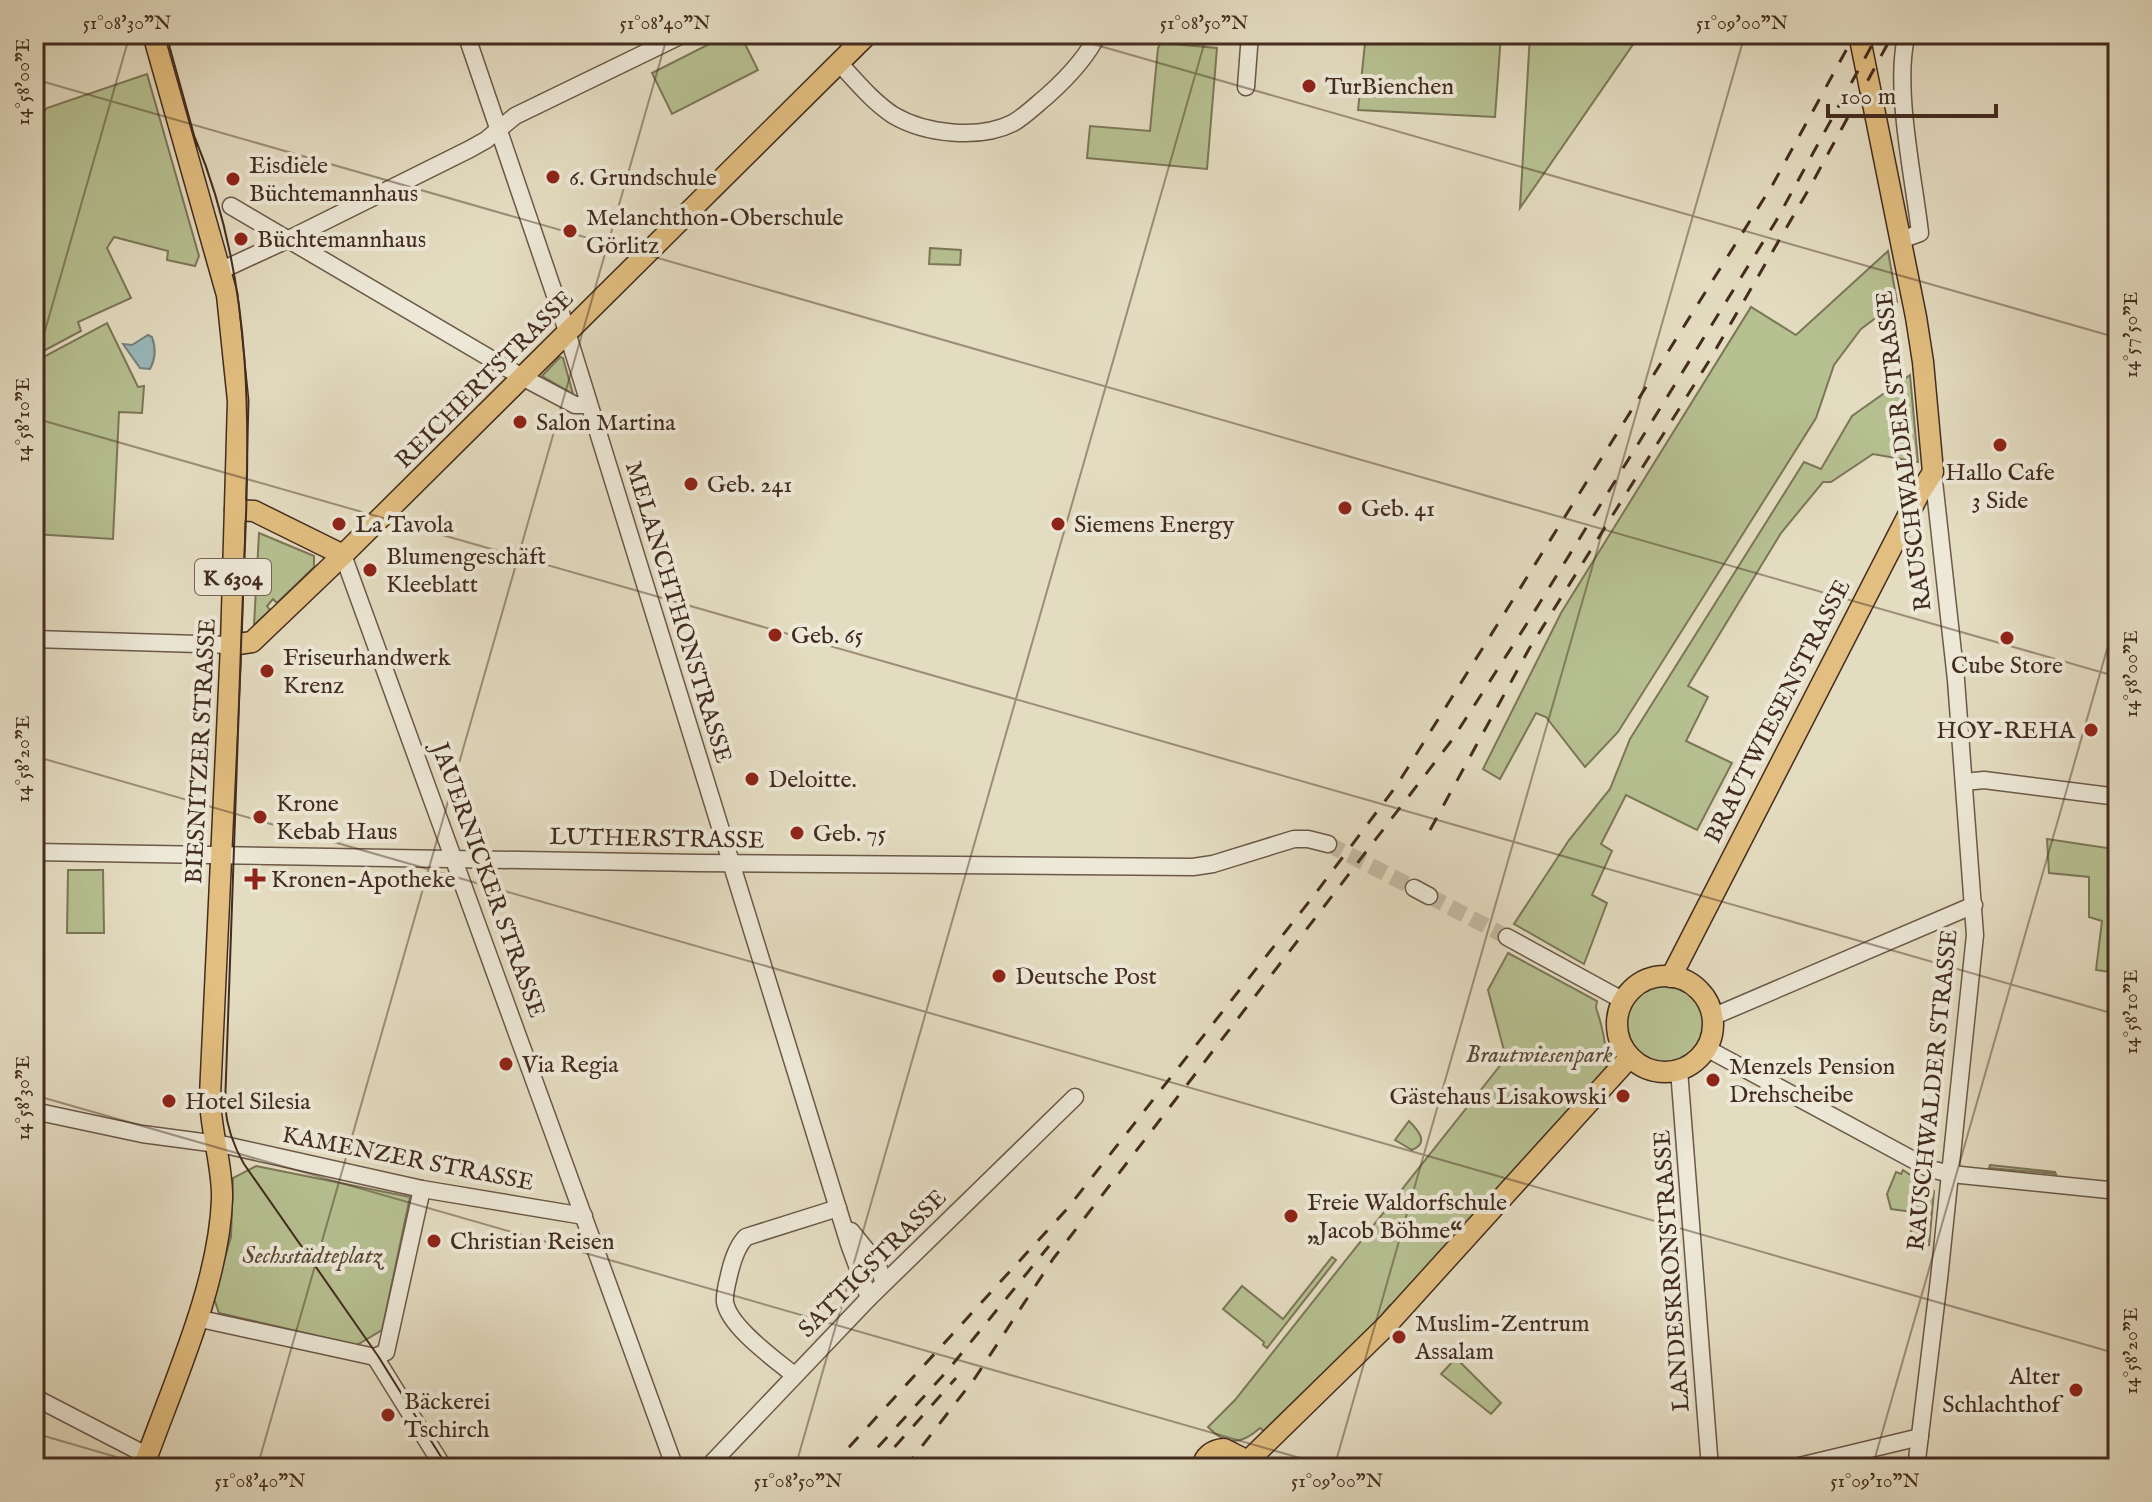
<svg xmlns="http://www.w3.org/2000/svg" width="2152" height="1502" viewBox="0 0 2152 1502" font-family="'IM FELL English',serif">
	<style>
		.green { fill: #b6c091; stroke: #7c7658; stroke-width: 2 }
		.water { fill: #98b9bc; stroke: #76817d; stroke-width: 2 }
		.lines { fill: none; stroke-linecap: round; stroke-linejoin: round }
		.minor-tunnel { stroke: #c4b9a1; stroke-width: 16; stroke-dasharray: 16 8; stroke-linecap: butt }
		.minor-casing { stroke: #6b5848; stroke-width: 19 }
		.major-casing { stroke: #432c1f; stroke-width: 23 }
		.minor { stroke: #ede8d7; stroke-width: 16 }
		.major { stroke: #e2be80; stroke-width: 20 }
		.tram { stroke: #432c1f; stroke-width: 2 }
		.rail { stroke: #432c1f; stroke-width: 3; stroke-dasharray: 14 14; stroke-linecap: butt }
		.ticks { fill: none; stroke: #432c1f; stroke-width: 2; stroke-opacity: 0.45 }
		.poi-dot { fill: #8f2418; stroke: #ede8d7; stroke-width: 3 }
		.labels { text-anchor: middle; stroke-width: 8; stroke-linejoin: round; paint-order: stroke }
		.shield { fill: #ede8d7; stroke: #766456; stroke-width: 2 }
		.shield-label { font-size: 22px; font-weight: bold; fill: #432c1f }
		.poi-label { font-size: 24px; fill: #432c1f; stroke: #ede8d7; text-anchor: start }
		.street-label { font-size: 24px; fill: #432c1f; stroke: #ede8d7 }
		.park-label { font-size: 24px; font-style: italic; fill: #5a4a36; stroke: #ede8d7 }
		.neatline { fill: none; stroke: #432c1f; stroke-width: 3 }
		.ticks-label { font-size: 20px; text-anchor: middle; fill: #432c1f }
	</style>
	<rect width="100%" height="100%" fill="#e4dcc1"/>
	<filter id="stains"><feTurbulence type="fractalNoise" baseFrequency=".0025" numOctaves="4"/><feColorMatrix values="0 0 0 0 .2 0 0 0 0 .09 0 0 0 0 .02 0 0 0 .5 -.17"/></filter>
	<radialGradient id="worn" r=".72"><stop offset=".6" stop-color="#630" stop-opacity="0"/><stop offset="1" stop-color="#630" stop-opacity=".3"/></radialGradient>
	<g class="green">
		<path d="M 729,34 L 740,34 L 758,70 L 672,114 L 652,73 Z"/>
		<path d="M 1181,34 L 1241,34 L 1240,44 L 1180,39 Z"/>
		<path d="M 1366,34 L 1501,34 L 1495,117 L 1358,110 Z"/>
		<path d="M 1530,34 L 1614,34 L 1617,41 L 1634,43 L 1520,208 Z"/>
		<path d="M 1161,43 L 1217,48 L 1207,169 L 1087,158 L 1090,126 L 1150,131 L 1158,48 Z"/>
		<path d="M 147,74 L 199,256 L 195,266 L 167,260 L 168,251 L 114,237 L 107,248 L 131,298 L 78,322 L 81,331 L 34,356 L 34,122 L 47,108 Z"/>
		<path d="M 930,248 L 961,250 L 960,265 L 929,264 Z"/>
		<path d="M 1888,251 L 1897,302 L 1861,329 L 1834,365 L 1816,418 L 1618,732 L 1585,767 L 1546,717 L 1536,713 L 1500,779 L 1483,769 L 1561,613 L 1751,307 L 1796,335 Z"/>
		<path d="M 107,323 L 138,387 L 144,386 L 142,413 L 119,412 L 113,539 L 34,534 L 34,362 Z"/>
		<path d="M 560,357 L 563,358 L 573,394 L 542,376 Z"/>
		<path d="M 1910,375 L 1918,462 L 1873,454 L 1831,482 L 1823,482 L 1781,533 L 1688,686 L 1708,697 L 1686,741 L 1732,763 L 1697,830 L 1626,795 L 1601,844 L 1612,851 L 1592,895 L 1607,903 L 1584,964 L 1514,924 L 1569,840 L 1610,789 L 1630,739 L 1804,462 L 1821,469 L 1852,416 Z"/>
		<path d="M 259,533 L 314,556 L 314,567 L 277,603 L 273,599 L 267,606 L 270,610 L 254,625 Z"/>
		<path d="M 2047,839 L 2114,849 L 2112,856 L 2118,857 L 2118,973 L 2096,970 L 2102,921 L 2089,917 L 2089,877 L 2049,873 Z"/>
		<path d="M 68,870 L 103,870 L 104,933 L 67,933 Z"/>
		<path d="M 1508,953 L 1597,1001 L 1596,1008 C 1600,1019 1609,1050 1604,1063 L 1608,1067 L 1392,1306 L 1390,1305 L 1377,1321 L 1284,1415 L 1264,1431 L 1260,1428 C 1241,1445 1226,1446 1208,1427 L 1235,1400 L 1506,1058 L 1488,990 Z"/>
		<circle cx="1664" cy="1024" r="39"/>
		<path d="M 1409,1121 C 1419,1131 1429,1143 1412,1150 L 1395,1140 Z"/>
		<path d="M 1990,1165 L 2055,1172 L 2056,1174 L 1989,1168 Z"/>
		<path d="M 256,1166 L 410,1197 L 382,1330 L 357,1345 L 219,1313 L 213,1296 L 231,1237 L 233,1178 Z"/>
		<path d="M 1903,1170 L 1934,1191 L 1929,1245 L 1910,1242 L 1913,1212 L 1891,1209 L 1887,1194 L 1896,1172 L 1901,1174 Z"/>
		<path d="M 1332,1257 L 1336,1260 L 1267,1348 L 1263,1345 L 1264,1342 L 1223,1309 L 1242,1286 L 1283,1319 Z"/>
		<path d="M 1456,1358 L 1501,1403 L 1491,1414 L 1441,1374 Z"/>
	</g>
	<path class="water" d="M 148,335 L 152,337 C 156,348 156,358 150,369 L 140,368 L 123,344 L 132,345 Z"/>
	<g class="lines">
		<g class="minor-tunnel">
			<path d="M 1328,844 L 1414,888"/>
			<path d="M 1429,896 L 1507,937"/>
		</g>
		<g class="minor-casing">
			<g id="minor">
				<path d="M 466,34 L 563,319 L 849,1244 L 869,1298"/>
				<path d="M 839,63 C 856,81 872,101 893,115 C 925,134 979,140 1013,123 C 1025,116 1036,105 1047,96 C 1066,79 1087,57 1098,34"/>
				<path d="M 1246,87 L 1250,34"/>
				<path d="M 231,206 L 522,377 L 575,405 L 589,405"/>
				<path d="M 1901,240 L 1920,233 C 1914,179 1893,85 1907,34"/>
				<path d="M 222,270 L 287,240 L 470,149 L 486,140 L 515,116 L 684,34"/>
				<path d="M 343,555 L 675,1468"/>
				<path d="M 34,639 L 231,645"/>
				<path d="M 1964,782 L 1984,780 L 2118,797"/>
				<path d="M 34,852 L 698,863 L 1193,867 L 1213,864 L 1294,839 L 1308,839 L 1328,844"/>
				<path d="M 1414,888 L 1429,896"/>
				<path d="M 1507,937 L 1624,1001"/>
				<path d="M 1712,1017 L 1974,905"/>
				<path d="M 1706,1048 L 1930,1169 L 1951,1174 L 2118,1191"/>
				<path d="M 1679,1070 L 1710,1468"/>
				<path d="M 34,1111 L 142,1134 L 225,1145 L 422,1189 L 584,1216"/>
				<path d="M 851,1231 L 877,1263 L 884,1283"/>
				<path d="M 196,1318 L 375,1357"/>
				<path d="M 375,1357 L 386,1352 L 422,1189"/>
				<path d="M 375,1357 L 444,1468"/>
				<path d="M 794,1375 C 776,1360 729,1327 725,1302 C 724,1293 728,1280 730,1271 C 733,1259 737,1246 746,1237 L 838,1208"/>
				<path d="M 34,1397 L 148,1456"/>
				<path d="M 707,1468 L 869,1298 L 1075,1097"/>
				<path d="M 1791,1468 L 1920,1437"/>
				<path d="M 1916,1468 L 1939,1279 L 1975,935 L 1956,680 L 1933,472"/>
			</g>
		</g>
		<g class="major-casing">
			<g id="major">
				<path d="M 235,510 L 254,511 L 343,555"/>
				<path d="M 231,645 L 252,642 L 343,555 L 868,34"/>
				<circle cx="1665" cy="1024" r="48"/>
				<path d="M 1671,977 L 1918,496 L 1933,472 L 1923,362 L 1916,317 L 1859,34"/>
				<path d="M 143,1468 C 172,1386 219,1286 222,1199 C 223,1165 210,1131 210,1096 L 231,645 L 238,401 L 227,295 L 153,34"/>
				<path d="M 1202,1468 C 1204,1456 1212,1450 1224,1449 L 1240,1457 L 1244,1468"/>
				<path d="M 1246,1468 L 1252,1457 L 1387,1325 L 1630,1057"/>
			</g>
		</g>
		<use href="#minor" class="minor"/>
		<use href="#major" class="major"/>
		<g class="tram">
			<path d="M 166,34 L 197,146"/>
			<path d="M 195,138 C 264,304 247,471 241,646 C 236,799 231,952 225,1106 C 227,1128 233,1145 244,1164 L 378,1356 L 448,1468"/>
		</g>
		<g class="rail">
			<path d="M 1430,830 L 1529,649 L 1709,361 L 1810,187 L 1893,34"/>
			<path d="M 830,1468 L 1067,1209 L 1312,898 L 1397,785 L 1773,184 L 1855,34"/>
			<path d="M 859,1468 L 948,1370 L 1049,1246"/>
			<path d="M 876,1468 L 956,1378"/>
			<path d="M 905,1468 L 975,1378 L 1053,1259 L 1452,740 L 1526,625 L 1776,221 L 1878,34"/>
		</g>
	</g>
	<path class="ticks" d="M 1058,34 L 2118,338M 34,79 L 2118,677M 34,369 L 130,34M 34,418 L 2118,1015M 34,756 L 2118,1354M 34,1095 L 1335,1468M 34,1433 L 154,1468M 257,1468 L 668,34M 795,1468 L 1207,34M 1334,1468 L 1745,34M 1872,1468 L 2118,611"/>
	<g class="poi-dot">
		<circle cx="1309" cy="86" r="8"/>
		<circle cx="553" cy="177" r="8"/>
		<circle cx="233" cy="179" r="8"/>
		<circle cx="570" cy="231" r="8"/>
		<circle cx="241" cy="239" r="8"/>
		<circle cx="520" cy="422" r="8"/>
		<circle cx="2000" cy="445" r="8"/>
		<circle cx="691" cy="484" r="8"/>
		<circle cx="1345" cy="508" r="8"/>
		<circle cx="339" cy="524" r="8"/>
		<circle cx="1058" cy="524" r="8"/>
		<circle cx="370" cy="570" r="8"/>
		<circle cx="775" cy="635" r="8"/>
		<circle cx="2007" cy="638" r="8"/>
		<circle cx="267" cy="671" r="8"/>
		<circle cx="2091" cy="730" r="8"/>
		<circle cx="752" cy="779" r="8"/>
		<circle cx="260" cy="817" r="8"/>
		<circle cx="797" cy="833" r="8"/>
		<path d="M251 867h8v8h8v8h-8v8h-8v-8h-8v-8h8z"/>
		<circle cx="999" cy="976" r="8"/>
		<circle cx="506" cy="1064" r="8"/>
		<circle cx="1713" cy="1080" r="8"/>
		<circle cx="1623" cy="1096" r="8"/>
		<circle cx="169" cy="1101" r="8"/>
		<circle cx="1291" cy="1216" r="8"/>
		<circle cx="434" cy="1241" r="8"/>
		<circle cx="1399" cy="1337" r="8"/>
		<circle cx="2076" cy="1390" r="8"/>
		<circle cx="388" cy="1415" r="8"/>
	</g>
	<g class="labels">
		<rect class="shield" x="195" y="559" width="76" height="36" rx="6"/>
		<g class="shield-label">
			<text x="233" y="585">K 6304</text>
		</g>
		<g class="poi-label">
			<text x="1325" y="94">TurBienchen</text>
			<text x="249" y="173">Eisdiele<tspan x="249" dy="28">Büchtemannhaus</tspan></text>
			<text x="569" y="185">6. Grundschule</text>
			<text x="586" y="225">Melanchthon-Oberschule<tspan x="586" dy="28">Görlitz</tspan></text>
			<text x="257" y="247">Büchtemannhaus</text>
			<text x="536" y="430">Salon Martina</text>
			<text x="2000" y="480" text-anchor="middle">Hallo Cafe<tspan x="2000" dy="28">3 Side</tspan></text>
			<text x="707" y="492">Geb. 241</text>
			<text x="1361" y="516">Geb. 41</text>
			<text x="355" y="532">La Tavola</text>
			<text x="1074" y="532">Siemens Energy</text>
			<text x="386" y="564">Blumengeschäft<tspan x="386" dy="28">Kleeblatt</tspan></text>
			<text x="791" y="643">Geb. 65</text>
			<text x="283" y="665">Friseurhandwerk<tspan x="283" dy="28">Krenz</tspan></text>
			<text x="2007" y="673" text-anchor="middle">Cube Store</text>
			<text x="2075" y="738" text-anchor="end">HOY-REHA</text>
			<text x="768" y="787">Deloitte.</text>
			<text x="276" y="811">Krone<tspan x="276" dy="28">Kebab Haus</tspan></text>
			<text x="813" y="841">Geb. 75</text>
			<text x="271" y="887">Kronen-Apotheke</text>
			<text x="1015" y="984">Deutsche Post</text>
			<text x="522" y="1072">Via Regia</text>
			<text x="1729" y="1074">Menzels Pension<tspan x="1729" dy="28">Drehscheibe</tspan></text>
			<text x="1607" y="1104" text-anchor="end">Gästehaus Lisakowski</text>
			<text x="185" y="1109">Hotel Silesia</text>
			<text x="1307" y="1210">Freie Waldorfschule<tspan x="1307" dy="28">„Jacob Böhme“</tspan></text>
			<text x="450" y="1249">Christian Reisen</text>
			<text x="1415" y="1331">Muslim-Zentrum<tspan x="1415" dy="28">Assalam</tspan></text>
			<text x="2060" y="1384" text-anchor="end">Alter<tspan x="2060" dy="28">Schlachthof</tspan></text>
			<text x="404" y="1409">Bäckerei<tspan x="404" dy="28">Tschirch</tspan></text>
		</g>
		<g class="street-label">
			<text transform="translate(484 379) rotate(-45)" y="8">REICHERTSTRASSE</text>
			<text transform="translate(1903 451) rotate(-97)" y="8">RAUSCHWALDER STRASSE</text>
			<text transform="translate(679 612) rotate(73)" y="8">MELANCHTHONSTRASSE</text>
			<text transform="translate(1777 711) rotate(-63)" y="8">BRAUTWIESENSTRASSE</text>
			<text transform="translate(200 751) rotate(-87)" y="8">BIESNITZER STRASSE</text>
			<text transform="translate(657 838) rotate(1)" y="8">LUTHERSTRASSE</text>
			<text transform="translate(489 880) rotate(70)" y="8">JAUERNICKER STRASSE</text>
			<text transform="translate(1932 1090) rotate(-84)" y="8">RAUSCHWALDER STRASSE</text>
			<text transform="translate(408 1158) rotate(11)" y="8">KAMENZER STRASSE</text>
			<text transform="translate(872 1263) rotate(-45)" y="8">SATTIGSTRASSE</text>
			<text transform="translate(1671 1271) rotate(-94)" y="8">LANDESKRONSTRASSE</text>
		</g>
		<g class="park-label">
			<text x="1539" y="1062">Brautwiesenpark</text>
			<text x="312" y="1263">Sechsstädteplatz</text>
		</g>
	</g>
	<rect width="2152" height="1502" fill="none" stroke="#e4dcc1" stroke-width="88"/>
	<path d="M1828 104v12h168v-12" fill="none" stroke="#432c1f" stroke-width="4"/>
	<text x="1840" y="104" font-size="24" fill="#432c1f" stroke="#ede8d7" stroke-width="6" paint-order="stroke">100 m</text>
	<rect x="44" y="44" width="2064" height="1414" class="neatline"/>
	<g class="ticks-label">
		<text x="127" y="29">51°08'30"N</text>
		<text x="665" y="29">51°08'40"N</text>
		<text x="1204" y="29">51°08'50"N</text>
		<text x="1742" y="29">51°09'00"N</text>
		<text transform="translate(22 82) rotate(-90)" y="7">14°58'00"E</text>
		<text transform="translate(2130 335) rotate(-90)" y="7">14°57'50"E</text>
		<text transform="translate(22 420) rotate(-90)" y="7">14°58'10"E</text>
		<text transform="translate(2130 674) rotate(-90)" y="7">14°58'00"E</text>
		<text transform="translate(22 759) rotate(-90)" y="7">14°58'20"E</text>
		<text transform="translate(2130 1012) rotate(-90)" y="7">14°58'10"E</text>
		<text transform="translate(22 1098) rotate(-90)" y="7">14°58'30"E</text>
		<text transform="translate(2130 1351) rotate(-90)" y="7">14°58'20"E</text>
		<text x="260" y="1487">51°08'40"N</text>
		<text x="798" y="1487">51°08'50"N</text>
		<text x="1337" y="1487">51°09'00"N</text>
		<text x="1875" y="1487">51°09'10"N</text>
	</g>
	<rect width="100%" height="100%" filter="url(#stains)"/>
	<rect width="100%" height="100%" fill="url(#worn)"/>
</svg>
